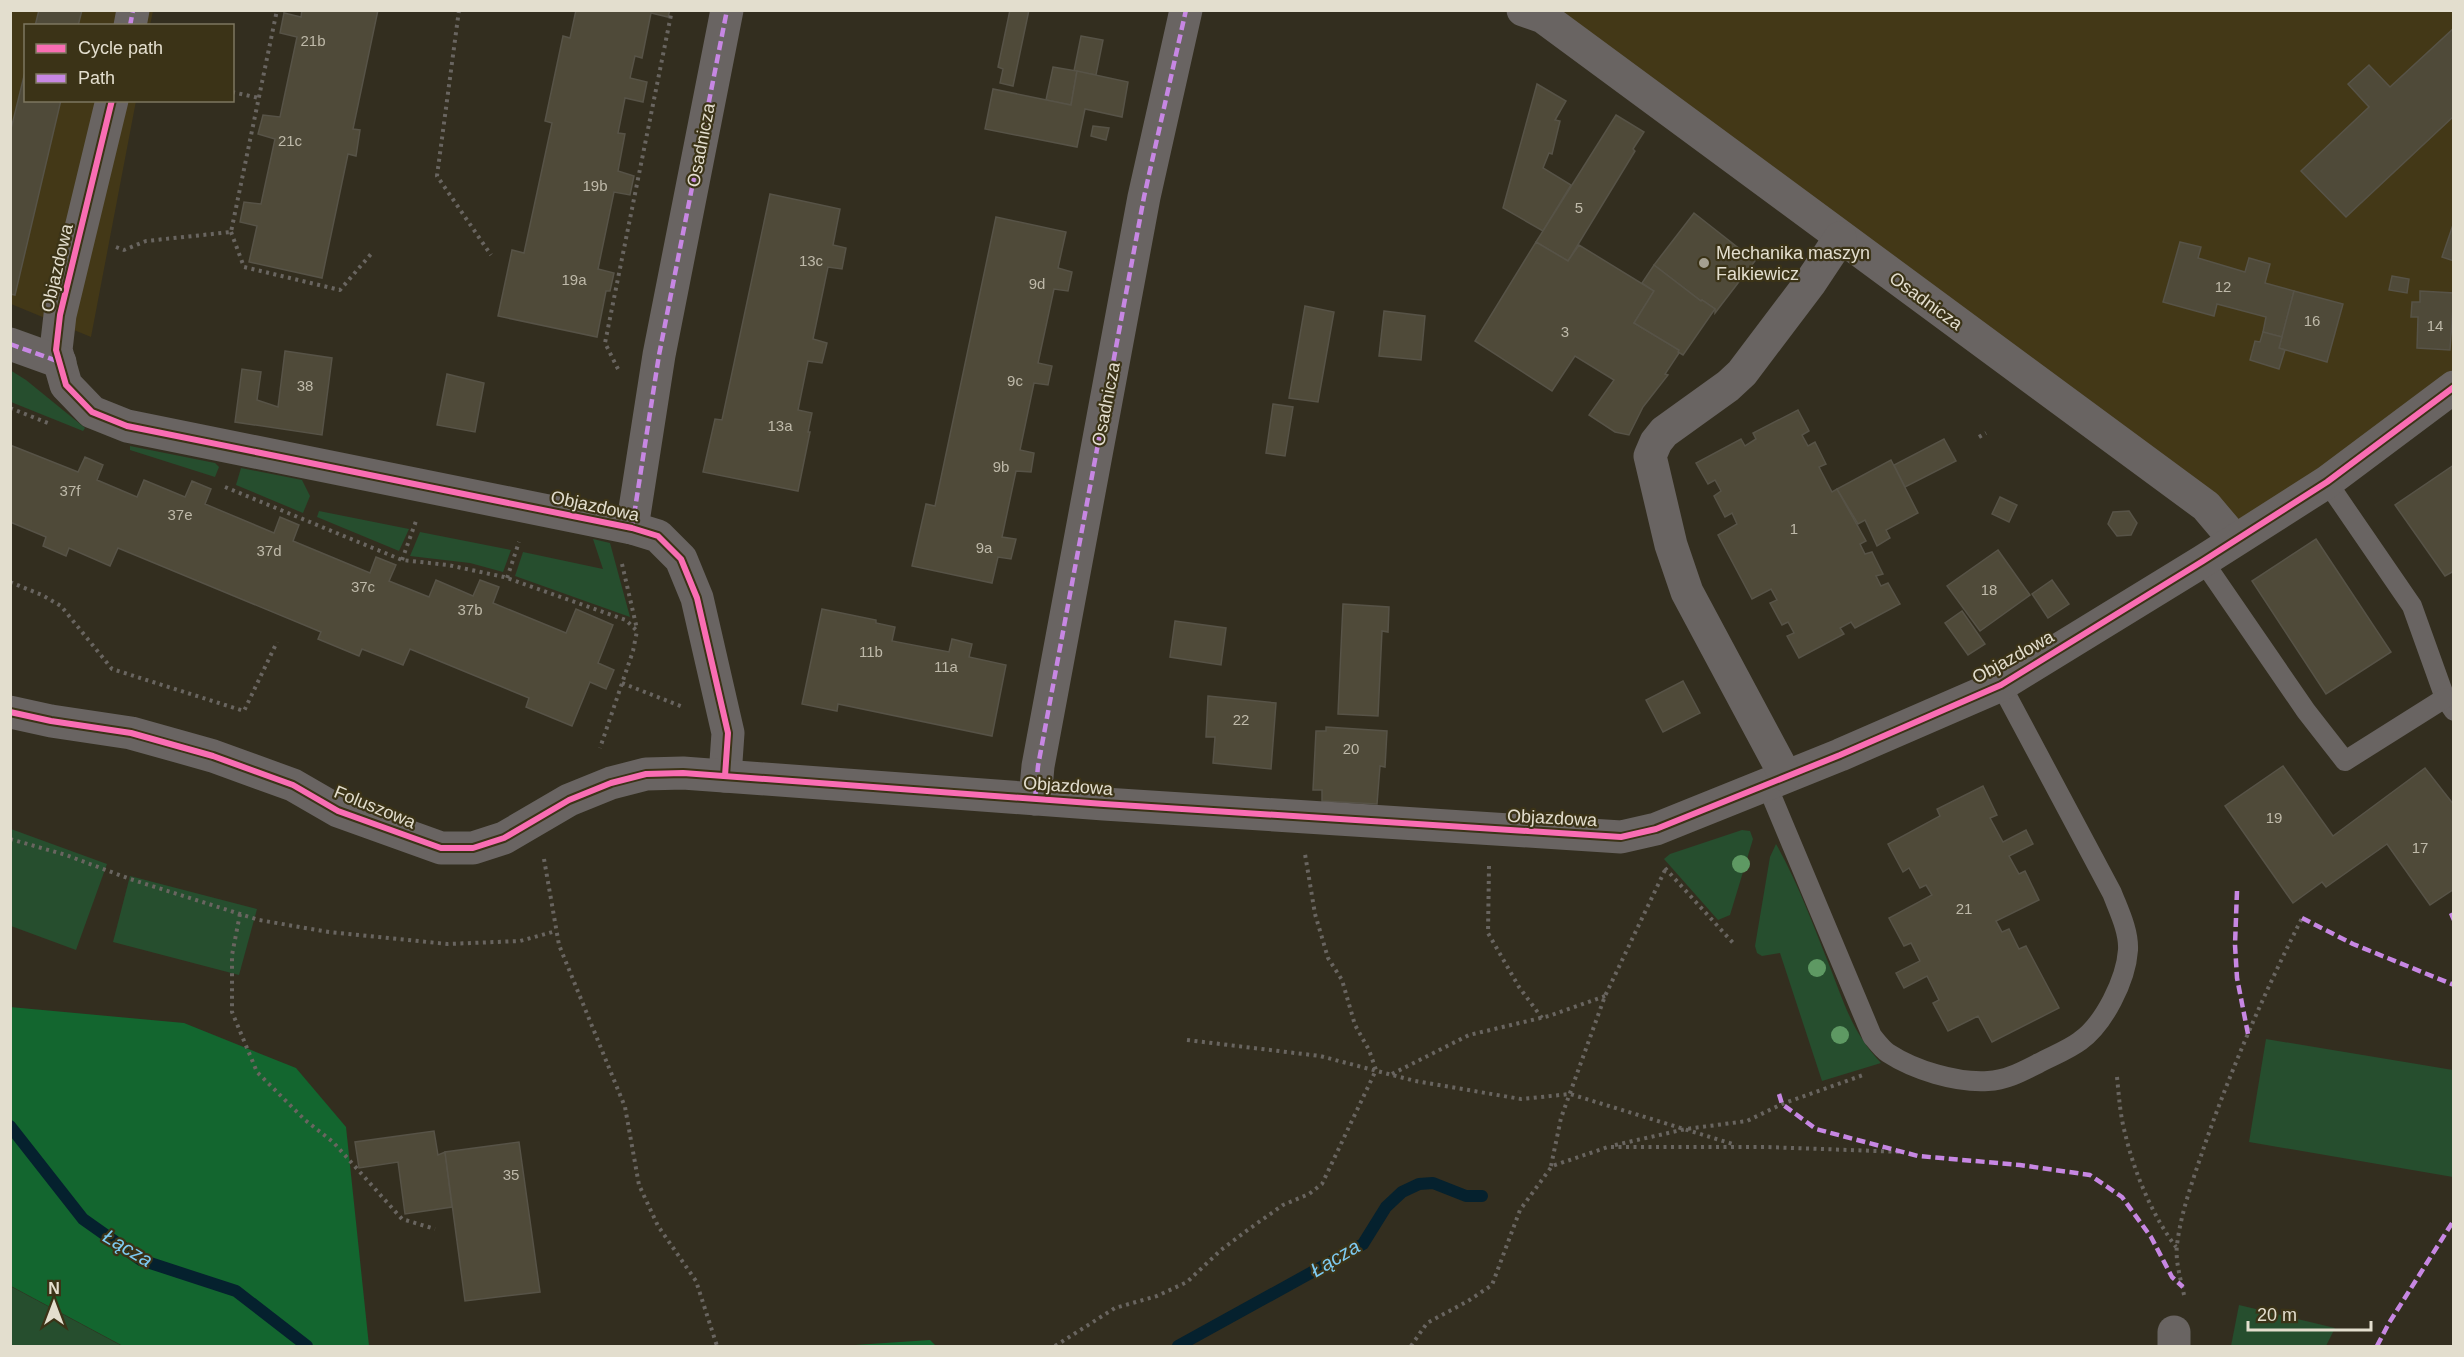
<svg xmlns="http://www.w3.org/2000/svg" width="2464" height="1357" viewBox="0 0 2464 1357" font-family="Arial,sans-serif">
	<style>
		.built { fill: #433817 }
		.green { fill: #264e2e }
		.forest { fill: #13662f }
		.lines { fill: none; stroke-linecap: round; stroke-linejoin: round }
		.stream { stroke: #05212e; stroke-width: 12 }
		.building { fill: #4f4a39; stroke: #575347; stroke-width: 1.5 }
		.path { stroke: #696560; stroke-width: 4; stroke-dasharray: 3 4.5; stroke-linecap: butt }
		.lane { stroke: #696462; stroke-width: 20 }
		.street { stroke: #696462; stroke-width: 33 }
		.quiet { stroke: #c787e3; stroke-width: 4.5; stroke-dasharray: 9 4.5; stroke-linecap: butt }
		.cycleway-casing { stroke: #3b3317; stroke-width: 10 }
		.cycleway { stroke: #f96db3; stroke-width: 6 }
		.tree { fill: #5e9963 }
		.poi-dot { fill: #a5a091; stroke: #3b3317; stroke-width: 2 }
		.labels { text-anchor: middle; stroke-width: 4.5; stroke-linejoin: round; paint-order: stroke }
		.number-label { font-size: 15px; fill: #beb9a9 }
		.street-label { font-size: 18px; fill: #e3dece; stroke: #3b3317 }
		.poi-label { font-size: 18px; fill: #e3dece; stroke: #3b3317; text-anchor: start }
		.water-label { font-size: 20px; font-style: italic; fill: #7ecbf2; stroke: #3b3317 }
	</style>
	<rect width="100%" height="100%" fill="#332e1f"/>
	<g class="built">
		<path d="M 10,11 L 153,11 L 150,25 L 26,26 L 26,100 L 136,101 L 91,337 L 11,304 Z"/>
		<path d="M 1516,11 L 2453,11 L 2453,385 L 2238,534 Z"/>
	</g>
	<g class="green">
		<path d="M 10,370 L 26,380 L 85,428 L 83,431 L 11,402 Z"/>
		<path d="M 130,446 L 215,463 L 219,467 L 215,477 L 130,450 Z"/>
		<path d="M 241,468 L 302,480 L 310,496 L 303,513 L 236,485 Z"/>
		<path d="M 319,511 L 409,529 L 399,551 L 317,517 Z"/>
		<path d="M 420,532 L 511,550 L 503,572 L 470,563 L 410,556 Z"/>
		<path d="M 593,539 L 610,543 L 630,617 L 515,576 L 523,552 L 603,569 Z"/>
		<path d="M 11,829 L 107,864 L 76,950 L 11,926 Z"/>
		<path d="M 1742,830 L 1750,831 L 1753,839 L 1730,915 L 1718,920 L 1664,859 L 1670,854 Z"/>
		<path d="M 1776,844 C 1797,881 1812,922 1828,962 C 1844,1002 1851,1031 1881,1063 L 1822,1081 L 1780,953 L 1762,956 L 1757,953 L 1755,946 L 1770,857 Z"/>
		<path d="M 130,876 L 257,909 L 239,975 L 113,942 Z"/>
		<path d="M 2266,1039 L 2453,1070 L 2453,1177 L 2249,1142 Z"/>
		<path d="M 10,1286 L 122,1346 L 123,1346 L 11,1346 Z"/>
		<path d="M 2239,1305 L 2335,1328 L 2326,1346 L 2231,1346 Z"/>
	</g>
	<g class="forest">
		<path d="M 10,1007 L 184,1023 L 296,1068 L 346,1127 L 369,1346 L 123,1346 L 11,1286 Z"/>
		<path d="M 930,1340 L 936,1346 L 840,1346 Z"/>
	</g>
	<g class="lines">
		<g class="stream">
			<path d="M 10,1126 L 83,1219 L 141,1260 L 236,1291 L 307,1346"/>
			<path d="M 1178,1346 L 1363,1244 L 1386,1207 L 1402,1192 L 1419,1184 L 1433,1183 L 1466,1196 L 1482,1196"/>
		</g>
	</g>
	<g class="building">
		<path d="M 39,10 L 82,10 L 78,26 L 35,26 Z"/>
		<path d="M 302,10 L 378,10 L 353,129 L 360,130 L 356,156 L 348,154 L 322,278 L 249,262 L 257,226 L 240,222 L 244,202 L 261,204 L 275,139 L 258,134 L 263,115 L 280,117 L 297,37 L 280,33 L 284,13 L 301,17 Z"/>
		<path d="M 576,10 L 670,10 L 668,17 L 651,13 L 642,58 L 635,56 L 630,78 L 647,82 L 643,102 L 625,98 L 618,133 L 625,134 L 618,171 L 634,176 L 630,195 L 614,192 L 598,269 L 614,273 L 610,291 L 606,291 L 597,337 L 498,316 L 512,250 L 524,253 L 552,123 L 545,121 L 563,36 L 570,38 Z"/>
		<path d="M 1010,10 L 1029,10 L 1013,86 L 1000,83 L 1003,69 L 998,67 Z"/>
		<path d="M 2454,28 L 2454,116 L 2346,217 L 2301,171 L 2369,107 L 2348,84 L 2369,65 L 2390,87 Z"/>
		<path d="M 1081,36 L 1103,40 L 1096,75 L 1074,71 Z"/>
		<path d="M 1053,67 L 1077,71 L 1071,105 L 1046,100 Z"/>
		<path d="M 26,68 L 26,100 L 61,100 L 15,295 L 10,294 L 10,133 Z"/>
		<path d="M 1077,71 L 1128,82 L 1122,117 L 1085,109 L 1077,147 L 985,129 L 993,89 L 1071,105 Z"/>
		<path d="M 1537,84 L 1566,101 L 1555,120 L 1560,121 L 1552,154 L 1549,153 L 1543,168 L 1571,185 L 1543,231 L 1503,208 Z"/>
		<path d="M 1616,115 L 1644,132 L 1633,149 L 1635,151 L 1568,261 L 1536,242 Z"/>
		<path d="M 1093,126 L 1109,128 L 1106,140 L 1091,136 Z"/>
		<path d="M 770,194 L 840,209 L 833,245 L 846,248 L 842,269 L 828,267 L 813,339 L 827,343 L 822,363 L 808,361 L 798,410 L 812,413 L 808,432 L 810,432 L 798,491 L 703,472 L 715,419 L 722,420 Z"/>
		<path d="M 1694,213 L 1755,261 L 1715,313 L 1715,309 L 1702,300 L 1701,301 L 1654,265 Z"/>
		<path d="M 996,217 L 1066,232 L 1058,268 L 1072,272 L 1068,291 L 1054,289 L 1038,363 L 1052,366 L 1048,385 L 1034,383 L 1020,450 L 1034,453 L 1031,472 L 1016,471 L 1002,537 L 1016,539 L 1011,559 L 998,557 L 992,583 L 912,566 L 926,504 L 935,506 Z"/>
		<path d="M 2454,222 L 2454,261 L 2442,257 Z"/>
		<path d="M 1536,242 L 1568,261 L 1579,245 L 1654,291 L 1634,323 L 1679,350 L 1679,353 L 1665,374 L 1668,375 L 1643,407 L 1629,435 L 1615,432 L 1589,415 L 1614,380 L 1575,356 L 1552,391 L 1475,341 Z"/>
		<path d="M 2180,242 L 2201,247 L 2198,258 L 2245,272 L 2249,258 L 2270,264 L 2265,283 L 2294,291 L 2282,337 L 2263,332 L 2266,317 L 2217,304 L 2214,316 L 2163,302 Z"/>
		<path d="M 1654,265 L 1701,301 L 1702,300 L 1715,309 L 1683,355 L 1678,352 L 1679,350 L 1634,323 L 1654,291 L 1642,283 Z"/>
		<path d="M 2392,276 L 2409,279 L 2407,293 L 2389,290 Z"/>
		<path d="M 2294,291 L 2343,304 L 2327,362 L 2279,348 Z"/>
		<path d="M 2420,291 L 2454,293 L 2450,350 L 2417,348 L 2418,317 L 2411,317 L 2412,302 L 2420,302 Z"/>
		<path d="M 1305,306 L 1334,312 L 1318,402 L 1289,398 Z"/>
		<path d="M 1384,311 L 1425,316 L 1421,360 L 1379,356 Z"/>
		<path d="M 2263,332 L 2282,337 L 2279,348 L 2285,350 L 2279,369 L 2250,360 L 2255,341 L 2260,342 Z"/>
		<path d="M 285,351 L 332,358 L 322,435 L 235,422 L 242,369 L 261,372 L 257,400 L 278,407 Z"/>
		<path d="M 447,374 L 484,383 L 475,432 L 437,425 Z"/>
		<path d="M 1273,404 L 1293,407 L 1285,456 L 1266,453 Z"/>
		<path d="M 1798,410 L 1809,431 L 1802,435 L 1808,446 L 1815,442 L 1826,464 L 1819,467 L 1832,492 L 1837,489 L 1866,541 L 1860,544 L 1865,554 L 1872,552 L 1883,574 L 1876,576 L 1881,586 L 1888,583 L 1900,604 L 1855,628 L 1851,622 L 1840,628 L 1844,634 L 1799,658 L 1787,636 L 1794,633 L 1788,622 L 1782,625 L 1770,603 L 1777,600 L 1771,589 L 1752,599 L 1718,535 L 1737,524 L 1732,513 L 1725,517 L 1714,496 L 1721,491 L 1715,480 L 1708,484 L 1696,463 L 1741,439 L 1745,446 L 1756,439 L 1753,433 Z"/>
		<path d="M 1944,439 L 1956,461 L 1905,487 L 1894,465 Z"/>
		<path d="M 10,445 L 78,472 L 85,457 L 103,465 L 97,480 L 137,497 L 144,480 L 185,497 L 192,481 L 211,489 L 205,504 L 274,533 L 280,517 L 299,525 L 293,541 L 370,573 L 376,557 L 396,565 L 389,581 L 429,597 L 436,580 L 473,596 L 480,580 L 499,587 L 493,603 L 566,633 L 576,609 L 613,625 L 598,663 L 614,670 L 606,689 L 590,682 L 572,726 L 526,707 L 529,698 L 410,649 L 403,665 L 362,649 L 359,656 L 318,639 L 321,632 L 118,548 L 110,566 L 69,548 L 66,556 L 43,546 L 46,537 L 10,522 Z"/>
		<path d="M 1891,460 L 1918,513 L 1886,530 L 1890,538 L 1877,546 L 1865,520 L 1858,524 L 1837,489 Z"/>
		<path d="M 2454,465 L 2454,571 L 2445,576 L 2395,505 Z"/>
		<path d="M 2000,497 L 2017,505 L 2009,522 L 1992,514 Z"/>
		<path d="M 2129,511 L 2137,523 L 2131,535 L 2117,536 L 2108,524 L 2113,512 Z"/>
		<path d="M 2316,539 L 2391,652 L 2326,694 L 2252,581 Z"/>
		<path d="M 1998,550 L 2030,595 L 1980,631 L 1947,586 Z"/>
		<path d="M 2052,580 L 2069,604 L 2048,618 L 2032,594 Z"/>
		<path d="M 1343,604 L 1389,607 L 1388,632 L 1382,631 L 1378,716 L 1338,714 Z"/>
		<path d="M 822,609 L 876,620 L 876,623 L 895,627 L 892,641 L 949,652 L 952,639 L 972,644 L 969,657 L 1006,665 L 992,736 L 838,704 L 837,711 L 802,704 Z"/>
		<path d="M 1962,611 L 1985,644 L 1968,655 L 1945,623 Z"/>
		<path d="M 1175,621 L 1226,628 L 1221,665 L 1170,657 Z"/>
		<path d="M 1683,681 L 1700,713 L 1663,732 L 1646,700 Z"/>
		<path d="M 1208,696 L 1276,703 L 1271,769 L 1213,763 L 1215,737 L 1206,737 Z"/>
		<path d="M 1326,727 L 1387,731 L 1385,767 L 1380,766 L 1377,804 L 1322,801 L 1322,790 L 1313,790 L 1316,731 L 1326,731 Z"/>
		<path d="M 2283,766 L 2333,836 L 2425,768 L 2454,805 L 2454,889 L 2430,905 L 2387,844 L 2326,887 L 2322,882 L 2293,903 L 2225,806 Z"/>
		<path d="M 1983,786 L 1997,815 L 1990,818 L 2003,842 L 2026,830 L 2033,844 L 2009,856 L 2019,874 L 2025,871 L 2039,900 L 1996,921 L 2002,932 L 2009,929 L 2019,949 L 2026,946 L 2059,1008 L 1992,1042 L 1978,1016 L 1948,1031 L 1933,1003 L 1939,1000 L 1927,976 L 1904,988 L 1896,973 L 1920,961 L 1911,943 L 1904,946 L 1889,918 L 1932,895 L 1926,885 L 1920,888 L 1909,868 L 1903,872 L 1888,844 L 1940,816 L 1937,809 Z"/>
		<path d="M 434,1131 L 438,1155 L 445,1152 L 452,1207 L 405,1214 L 398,1162 L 359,1168 L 355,1142 Z"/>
		<path d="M 519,1142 L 540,1292 L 465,1301 L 445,1152 Z"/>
	</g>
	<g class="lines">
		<g class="path">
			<path d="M 459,10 L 437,176 L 491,255"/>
			<path d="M 232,92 L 259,98"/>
			<path d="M 231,232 L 244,267 L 340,290 L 371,254"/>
			<path d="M 116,247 L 124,250 L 146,241 L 231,232 L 277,10"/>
			<path d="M 618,369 L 605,343 L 672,10"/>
			<path d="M 10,408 L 48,423"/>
			<path d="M 1979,437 L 1986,433"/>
			<path d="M 225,487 L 402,560 L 448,565 L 504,577 L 626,620 L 637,631 L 633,651 L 600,748"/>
			<path d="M 402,560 L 416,521"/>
			<path d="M 622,564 L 637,629"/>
			<path d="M 507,578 L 519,542"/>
			<path d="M 10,582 L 42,595 L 61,606 L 112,669 L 244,711 L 277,642"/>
			<path d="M 622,683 L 683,707"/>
			<path d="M 10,839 L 66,855 L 130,879 L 259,920 L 329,932 L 447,944 L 520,941 L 556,931"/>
			<path d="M 544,859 L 559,945 L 625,1107 L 639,1185 L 658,1226 L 696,1281 L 717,1346"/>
			<path d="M 1489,866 L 1488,933 L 1519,987 L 1542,1018"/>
			<path d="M 1665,868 L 1734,944"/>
			<path d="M 240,914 L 232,955 L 232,1012 L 257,1072 L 305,1120 L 333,1142 L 402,1219 L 435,1229"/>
			<path d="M 1187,1040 L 1320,1056 L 1415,1081 L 1521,1099 L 1570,1094 L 1736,1145"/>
			<path d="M 1392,1074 L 1469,1035 L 1549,1016 L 1605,996"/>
			<path d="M 2117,1077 C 2119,1096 2120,1115 2125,1133 C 2134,1172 2152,1215 2176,1247"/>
			<path d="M 1615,1145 L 1686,1129 L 1747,1121 L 1782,1104 L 1866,1074"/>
			<path d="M 1551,1166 L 1561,1118 L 1605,996 L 1666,868"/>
			<path d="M 2184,1295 C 2181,1280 2175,1261 2177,1245 C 2181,1211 2194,1177 2205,1144 C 2232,1067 2265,991 2302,918"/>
			<path d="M 1055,1346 L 1115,1308 L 1157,1296 L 1187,1282 L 1221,1250 L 1249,1229 L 1283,1205 L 1309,1194 L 1322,1184 L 1376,1070 L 1369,1050 L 1355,1025 L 1342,980 L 1328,958 L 1315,914 L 1305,854"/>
			<path d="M 1411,1346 L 1427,1323 L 1468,1301 L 1492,1285 L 1520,1210 L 1552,1166 L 1608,1147 L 1766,1147 L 1904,1152"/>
		</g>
		<g class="lane">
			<path d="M 2327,482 L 2412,606 L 2445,698 L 2454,711"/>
			<path d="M 2203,561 L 2306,711 L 2345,761 L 2445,698"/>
			<path d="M 1766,783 L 1872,1036 C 1877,1042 1882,1049 1888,1053 C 1914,1070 1956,1083 1988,1081 C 2007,1080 2023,1071 2039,1063 C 2052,1056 2068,1050 2080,1041 C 2104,1024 2126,980 2128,950 C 2129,931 2119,911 2112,893 L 2001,685"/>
		</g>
		<g class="street">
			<path d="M 1523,10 L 1543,17 L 2206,506 L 2234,539"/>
			<path d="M 130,26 L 133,10"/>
			<path d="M 112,100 L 60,315 L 56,350 L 66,385 L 92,412 L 127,426 L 632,528 L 658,536 L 681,559 L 697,598 L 728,733 L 725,776"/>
			<path d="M 10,344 L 60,362"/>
			<path d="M 632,528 L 659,355 L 727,10"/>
			<path d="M 10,712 L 51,721 L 131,733 L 213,756 L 293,785 L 338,811 L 441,848 L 473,848 L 504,838 L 569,800 L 611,783 L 646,774 L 683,773 L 1104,804 L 1621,837 L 1656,829 L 1840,755 L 2001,685 L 2203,561 L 2327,482 L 2454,387"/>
			<path d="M 1785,775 L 1687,592 L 1671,545 L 1650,456 L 1656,442 L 1664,432 L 1728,386 L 1742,373 L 1810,283 L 1840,238"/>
			<path d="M 1035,799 L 1038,766 L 1144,197 L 1186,10"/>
			<path d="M 2174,1346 L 2174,1332"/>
		</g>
		<g class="quiet">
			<path d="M 130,26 L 133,10"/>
			<path d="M 10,344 L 60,362"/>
			<path d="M 632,528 L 659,355 L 727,10"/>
			<path d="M 1035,799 L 1038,766 L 1144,197 L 1186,10"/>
			<path d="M 2237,891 L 2235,945 L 2237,978 L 2248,1034"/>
			<path d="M 2451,913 L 2454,920"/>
			<path d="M 2302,918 L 2353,944 L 2454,985"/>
			<path d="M 1779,1094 L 1782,1104 L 1816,1129 L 1918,1156 L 2020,1165 L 2090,1175 L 2122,1197 L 2151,1237 L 2172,1277 L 2183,1287"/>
			<path d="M 2377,1346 L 2389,1323 L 2454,1220"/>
		</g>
		<g class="cycleway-casing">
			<g id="cycleway">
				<path d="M 112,100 L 60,315 L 56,350 L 66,385 L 92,412 L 127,426 L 632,528 L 658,536 L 681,559 L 697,598 L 728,733 L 725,776"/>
				<path d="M 10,712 L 51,721 L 131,733 L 213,756 L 293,785 L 338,811 L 441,848 L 473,848 L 504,838 L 569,800 L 611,783 L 646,774 L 683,773 L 1104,804 L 1621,837 L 1656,829 L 1840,755 L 2001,685 L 2203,561 L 2327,482 L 2454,387"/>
			</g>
		</g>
		<use href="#cycleway" class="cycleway"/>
	</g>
	<g class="tree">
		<circle cx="1741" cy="864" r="9"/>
		<circle cx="1817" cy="968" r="9"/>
		<circle cx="1840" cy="1035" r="9"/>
	</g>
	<circle class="poi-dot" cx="1704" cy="263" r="6"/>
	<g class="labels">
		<g class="number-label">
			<text x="313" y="46">21b</text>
			<text x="290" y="146">21c</text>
			<text x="595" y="191">19b</text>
			<text x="1579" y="213">5</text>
			<text x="811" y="266">13c</text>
			<text x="574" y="285">19a</text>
			<text x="1037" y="289">9d</text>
			<text x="2223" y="292">12</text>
			<text x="2312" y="326">16</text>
			<text x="2435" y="331">14</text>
			<text x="1565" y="337">3</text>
			<text x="1015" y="386">9c</text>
			<text x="305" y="391">38</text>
			<text x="780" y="431">13a</text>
			<text x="1001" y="472">9b</text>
			<text x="70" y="496">37f</text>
			<text x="180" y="520">37e</text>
			<text x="1794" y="534">1</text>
			<text x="984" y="553">9a</text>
			<text x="269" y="556">37d</text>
			<text x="363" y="592">37c</text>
			<text x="1989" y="595">18</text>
			<text x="470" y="615">37b</text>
			<text x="871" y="657">11b</text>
			<text x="946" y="672">11a</text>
			<text x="1241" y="725">22</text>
			<text x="1351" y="754">20</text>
			<text x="2274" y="823">19</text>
			<text x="2420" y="853">17</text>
			<text x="1964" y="914">21</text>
			<text x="511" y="1180">35</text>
		</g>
		<g class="street-label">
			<text transform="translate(701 145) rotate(-79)" y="6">Osadnicza</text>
			<text transform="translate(57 268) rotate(-77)" y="6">Objazdowa</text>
			<text transform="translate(1926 301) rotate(36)" y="6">Osadnicza</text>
			<text transform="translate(1106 404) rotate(-79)" y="6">Osadnicza</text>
			<text transform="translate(595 506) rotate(12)" y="6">Objazdowa</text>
			<text transform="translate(2013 657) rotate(-29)" y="6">Objazdowa</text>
			<text transform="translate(1068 786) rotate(4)" y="6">Objazdowa</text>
			<text transform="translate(375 807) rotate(22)" y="6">Foluszowa</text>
			<text transform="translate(1552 818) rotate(3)" y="6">Objazdowa</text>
		</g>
		<g class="poi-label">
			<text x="1716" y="259">Mechanika maszyn<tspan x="1716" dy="21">Falkiewicz</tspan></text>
		</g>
		<g class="water-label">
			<text transform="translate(128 1248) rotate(31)" y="7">Łącza</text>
			<text transform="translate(1335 1258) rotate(-31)" y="7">Łącza</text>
		</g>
	</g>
	<rect width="2464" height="1357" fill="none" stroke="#e3dece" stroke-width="24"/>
	<rect x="24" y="24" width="210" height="78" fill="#3b3317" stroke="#7e7760" stroke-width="1.5"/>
	<rect x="36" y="44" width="30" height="9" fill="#f96db3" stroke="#7e7760" stroke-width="1.5"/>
	<text x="78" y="54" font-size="18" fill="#e3dece">Cycle path</text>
	<rect x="36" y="74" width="30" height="9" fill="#c787e3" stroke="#7e7760" stroke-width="1.5"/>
	<text x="78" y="84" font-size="18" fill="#e3dece">Path</text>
	<g transform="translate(54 1303)" stroke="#3b3317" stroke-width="4.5" paint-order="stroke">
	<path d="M0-4.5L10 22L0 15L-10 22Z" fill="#e3dece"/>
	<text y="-9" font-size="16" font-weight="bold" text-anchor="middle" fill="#e3dece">N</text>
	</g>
	<path d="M2248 1321v9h123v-9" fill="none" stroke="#e3dece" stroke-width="3"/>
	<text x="2257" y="1321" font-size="18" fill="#e3dece" stroke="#3b3317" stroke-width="4.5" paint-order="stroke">20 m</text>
</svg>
